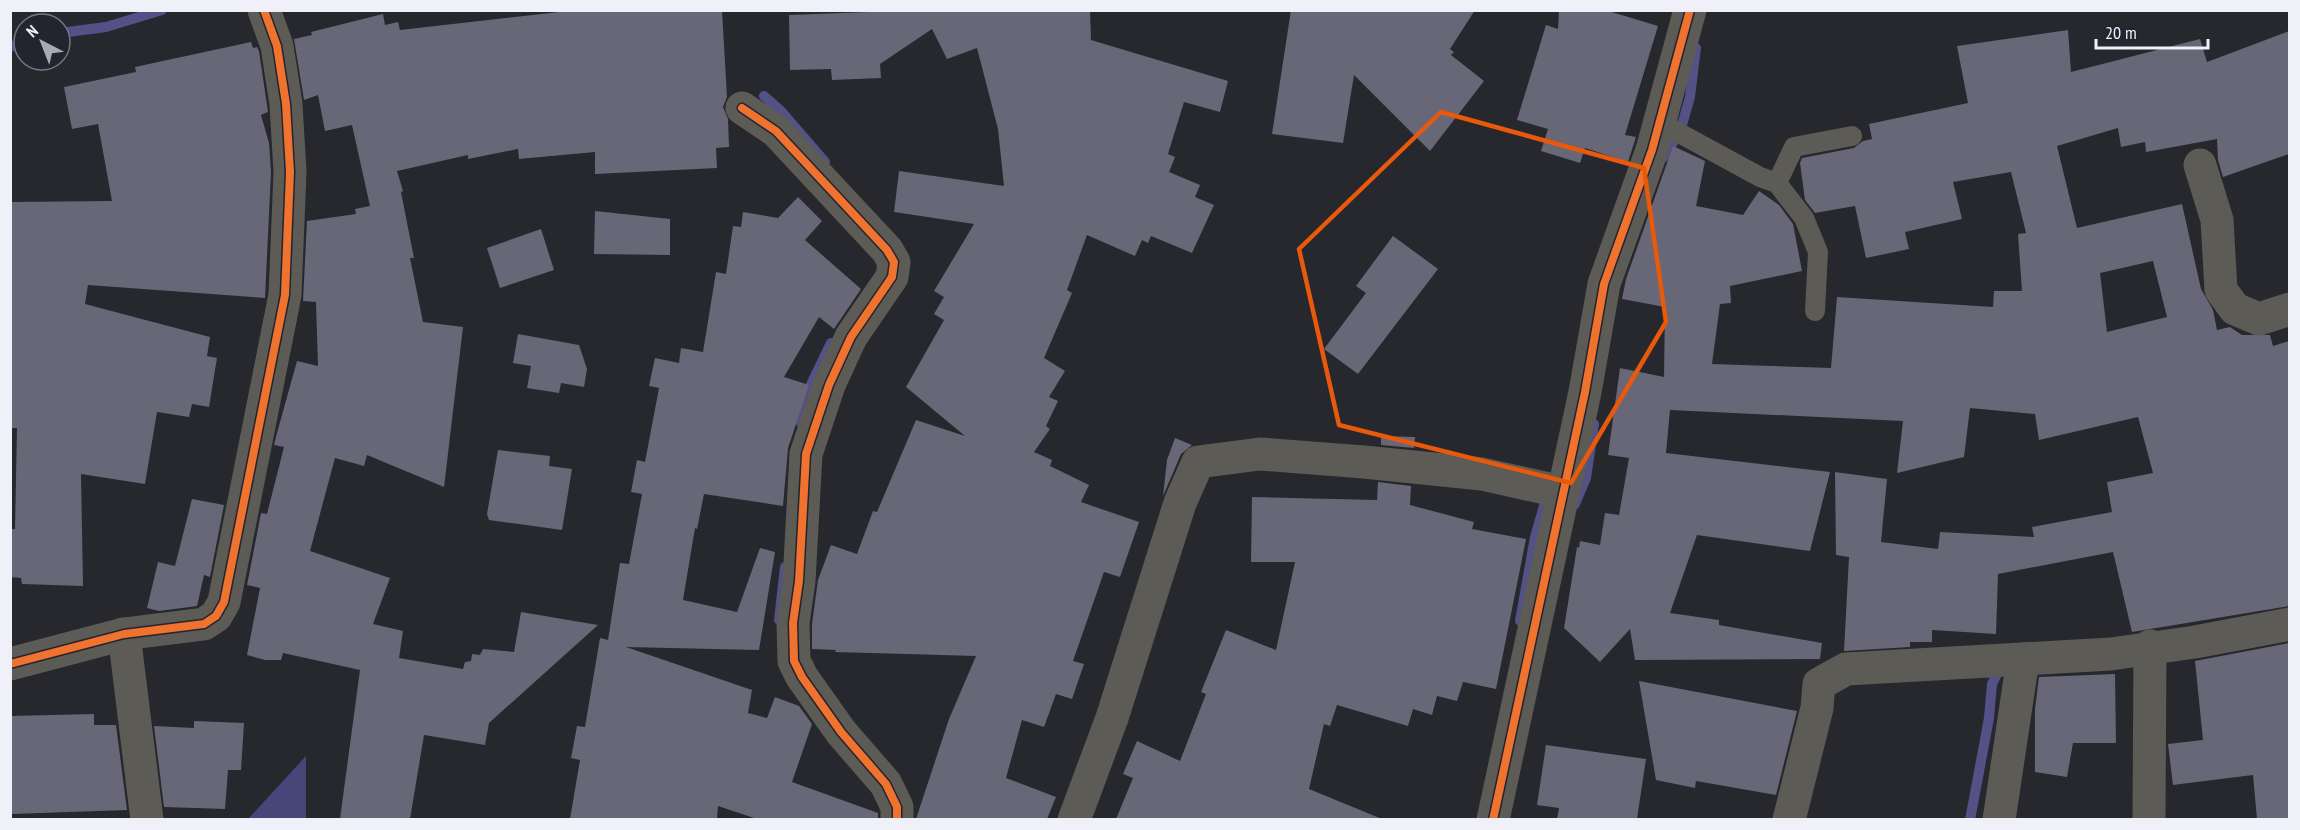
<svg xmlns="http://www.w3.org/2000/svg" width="2300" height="830" viewBox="0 0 2300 830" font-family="'PT Sans Narrow',sans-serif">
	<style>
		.forest { fill: #484678 }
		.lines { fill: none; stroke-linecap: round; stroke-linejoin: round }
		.stream { stroke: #535186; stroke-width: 10 }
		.building { fill: #676777; fill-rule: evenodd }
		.lane { stroke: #5c5b55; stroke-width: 20 }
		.street { stroke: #5c5b55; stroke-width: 33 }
		.cycleway-casing { stroke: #242431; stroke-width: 11 }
		.cycleway { stroke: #ef722f; stroke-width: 8 }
		.marked { fill: none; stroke: #e8590c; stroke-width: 4.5; stroke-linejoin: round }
	</style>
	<rect width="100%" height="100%" fill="#27272e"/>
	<path class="forest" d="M 306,756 L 306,819 L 248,819 Z"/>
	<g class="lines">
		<g class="stream">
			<path d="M 60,33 L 106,27 L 162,10"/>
			<path d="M 10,47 L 24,42"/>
			<path d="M 764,96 L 781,111 L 825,162"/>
			<path d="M 1663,158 L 1680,132 L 1690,97 L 1696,48"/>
			<path d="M 801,423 L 806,395 L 831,343"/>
			<path d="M 1575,504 L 1586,478 L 1594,424"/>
			<path d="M 779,620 L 785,567"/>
			<path d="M 1520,621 L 1535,537 L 1546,499"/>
			<path d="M 1970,820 L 1989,718 L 1992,684 L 2000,668"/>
		</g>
	</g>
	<g class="building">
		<path d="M 577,10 L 722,10 L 727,97 L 723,107 L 728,119 L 729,147 L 716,148 L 717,168 L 595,174 L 595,152 L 519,159 L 518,149 L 468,159 L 468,155 L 397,171 L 403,191 L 401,192 L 414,258 L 410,258 L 423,322 L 463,327 L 444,487 L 367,455 L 364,466 L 335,458 L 310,551 L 390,578 L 373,624 L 403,631 L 399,658 L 463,669 L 465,662 L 471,661 L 472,654 L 480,655 L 483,649 L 514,652 L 521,612 L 598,625 L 489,723 L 485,745 L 424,735 L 410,819 L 340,819 L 360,670 L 283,653 L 281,660 L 265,660 L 247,655 L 260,588 L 247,585 L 261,513 L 267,514 L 284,447 L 274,445 L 277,433 L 297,361 L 318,366 L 316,302 L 303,301 L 307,221 L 356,214 L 355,209 L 370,206 L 352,125 L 325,131 L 318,95 L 304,100 L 294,39 L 312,35 L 311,32 L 383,14 L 385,25 L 398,22 L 400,30 Z"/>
		<path d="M 923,10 L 1090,10 L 1091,40 L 1228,81 L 1220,112 L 1184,102 L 1168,154 L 1175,157 L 1169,172 L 1200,185 L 1195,197 L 1214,205 L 1192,253 L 1151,236 L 1148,243 L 1142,240 L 1135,256 L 1087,235 L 1067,290 L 1072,293 L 1044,358 L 1065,371 L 1049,397 L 1058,401 L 1046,426 L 1050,429 L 1034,452 L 1052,460 L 1050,466 L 1089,485 L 1081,502 L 1139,522 L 1120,577 L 1104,572 L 1073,661 L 1084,664 L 1072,699 L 1056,694 L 1044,727 L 1022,720 L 1006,778 L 1056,797 L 1047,819 L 916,819 L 949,719 L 976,656 L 835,652 L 836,650 L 812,649 L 812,624 L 818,580 L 831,545 L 857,554 L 873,511 L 877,512 L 916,420 L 965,436 L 906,387 L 944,320 L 934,314 L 944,297 L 934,291 L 974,224 L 894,212 L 899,171 L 1004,186 L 998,129 L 977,48 L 947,59 L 932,29 L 880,64 L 881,78 L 832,80 L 831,69 L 790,70 L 789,15 Z"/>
		<path d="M 1291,10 L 1475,10 L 1450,49 L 1454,52 L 1451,55 L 1484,81 L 1430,151 L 1354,75 L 1343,143 L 1272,134 Z"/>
		<path d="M 1559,10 L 1605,10 L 1658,26 L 1625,135 L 1636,137 L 1628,162 L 1585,148 L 1580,163 L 1541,151 L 1548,129 L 1517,120 L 1546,25 L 1558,29 Z"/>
		<path d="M 2068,30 L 2071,72 L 2200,39 L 2207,62 L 2289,31 L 2289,154 L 2223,177 L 2218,160 L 2217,139 L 2146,152 L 2145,142 L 2121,147 L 2118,128 L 2057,146 L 2077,228 L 2182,204 L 2201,289 L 2213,310 L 2217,330 L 2230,327 L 2242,335 L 2270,335 L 2273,346 L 2289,341 L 2289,606 L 2132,632 L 2113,552 L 1998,574 L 1996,634 L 1932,630 L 1932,642 L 1910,642 L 1910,647 L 1844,651 L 1849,557 L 1836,555 L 1835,472 L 1887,479 L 1881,542 L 1938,549 L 1940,532 L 2034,537 L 2032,527 L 2112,512 L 2107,482 L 2153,473 L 2138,417 L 2039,440 L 2035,414 L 1970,408 L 1964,457 L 1897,473 L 1903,421 L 1670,410 L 1666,453 L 1830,472 L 1810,551 L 1697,535 L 1670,613 L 1719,620 L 1719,625 L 1822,643 L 1820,659 L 1635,660 L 1630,629 L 1600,662 L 1564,628 L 1577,547 L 1579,548 L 1580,541 L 1600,545 L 1605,513 L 1619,515 L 1629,458 L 1608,455 L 1620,368 L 1664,377 L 1665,307 L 1622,299 L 1626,279 L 1673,146 L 1705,161 L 1696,206 L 1743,215 L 1759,191 L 1779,205 L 1793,224 L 1802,271 L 1730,286 L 1731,303 L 1720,304 L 1712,364 L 1831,368 L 1837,297 L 1993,307 L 1994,291 L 2022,291 L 2018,234 L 2026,233 L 2011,172 L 1953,182 L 1962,219 L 1905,232 L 1909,249 L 1866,258 L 1855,206 L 1815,213 L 1805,200 L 1800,163 L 1802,158 L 1854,148 L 1863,141 L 1872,139 L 1869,124 L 1968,103 L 1957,46 ZM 2153,261 L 2167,317 L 2107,332 L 2100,273 Z"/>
		<path d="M 251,42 L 253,48 L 257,47 L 259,51 L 268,112 L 261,115 L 269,143 L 271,172 L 265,298 L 88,285 L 85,304 L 210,337 L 207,356 L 217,358 L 209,407 L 192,404 L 189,417 L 157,412 L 145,484 L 81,474 L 83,586 L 22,584 L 21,578 L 10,577 L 10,529 L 15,529 L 17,428 L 10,428 L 10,202 L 112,201 L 98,124 L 72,129 L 64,87 L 136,72 L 135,67 Z"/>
		<path d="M 798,197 L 822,221 L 805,240 L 861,289 L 834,329 L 819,317 L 784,377 L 809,385 L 788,448 L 783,506 L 704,494 L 697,529 L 695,528 L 683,600 L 737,612 L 760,548 L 775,552 L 759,650 L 626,647 L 752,690 L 748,713 L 767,718 L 775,697 L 799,706 L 812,724 L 792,782 L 878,813 L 878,819 L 757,819 L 718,806 L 717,819 L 570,819 L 580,760 L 571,758 L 577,726 L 585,727 L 600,638 L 608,640 L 620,563 L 629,564 L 642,494 L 631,492 L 637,460 L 645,462 L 659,388 L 649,386 L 655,358 L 679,363 L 681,348 L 703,352 L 716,272 L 726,274 L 733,226 L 741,227 L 743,212 L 778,218 Z"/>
		<path d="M 595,211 L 670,219 L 670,255 L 594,254 Z"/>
		<path d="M 541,229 L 554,270 L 500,288 L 487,248 Z"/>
		<path d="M 1393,236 L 1438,269 L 1358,374 L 1324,349 L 1366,293 L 1356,286 Z"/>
		<path d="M 518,334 L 579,345 L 587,369 L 584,387 L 561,383 L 559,393 L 527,388 L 531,366 L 513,363 Z"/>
		<path d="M 1381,436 L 1415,437 L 1414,448 L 1381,445 Z"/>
		<path d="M 1175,438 L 1192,445 L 1181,454 L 1163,496 L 1167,460 Z"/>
		<path d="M 498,450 L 550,456 L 549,466 L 572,469 L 562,530 L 489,520 L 487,514 Z"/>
		<path d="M 1378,482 L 1411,486 L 1410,505 L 1474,522 L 1472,529 L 1526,539 L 1496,689 L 1463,682 L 1457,701 L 1437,696 L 1432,715 L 1413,709 L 1408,726 L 1337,705 L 1330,726 L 1324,724 L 1309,789 L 1382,819 L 1116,819 L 1133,778 L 1123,774 L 1137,741 L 1180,761 L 1206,694 L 1201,692 L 1226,630 L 1276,650 L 1295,562 L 1251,562 L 1252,497 L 1377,500 Z"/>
		<path d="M 192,499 L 224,505 L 210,577 L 204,575 L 197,606 L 159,611 L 147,608 L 158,562 L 175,566 Z"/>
		<path d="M 2289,643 L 2289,819 L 2257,819 L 2253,775 L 2173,785 L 2168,744 L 2203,740 L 2195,661 Z"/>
		<path d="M 2115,674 L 2116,743 L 2073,743 L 2067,777 L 2035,772 L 2035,709 L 2039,677 Z"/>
		<path d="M 1639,681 L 1797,711 L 1776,795 L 1696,781 L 1695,788 L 1656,780 Z"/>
		<path d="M 94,714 L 94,725 L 116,725 L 127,810 L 12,814 L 10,716 Z"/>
		<path d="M 194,721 L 244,723 L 241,770 L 228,770 L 225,809 L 164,807 L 154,726 L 194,728 Z"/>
		<path d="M 1546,745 L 1646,759 L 1637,819 L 1557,819 L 1559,808 L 1537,805 Z"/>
	</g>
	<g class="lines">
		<g class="lane">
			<path d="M 1659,122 L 1760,177 L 1777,183 L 1804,218 L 1818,252 L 1815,311"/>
			<path d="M 1777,183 L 1794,147 L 1852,136"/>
		</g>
		<g class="street">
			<path d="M 742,108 L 776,131 L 887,250 L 894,262 L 892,277 L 851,337 L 829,385 L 806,454 L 799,581 L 793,623 L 794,661 L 802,677 L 841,732 L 886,784 L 897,807 L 897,820"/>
			<path d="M 2200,165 L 2217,220 L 2221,290 L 2235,309 L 2259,319 L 2290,309"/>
			<path d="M 124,634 L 147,820"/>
			<path d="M 10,664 L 124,634 L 204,624 L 216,616 L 224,602 L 285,295 L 290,172 L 286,104 L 277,46 L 264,10"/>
			<path d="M 1074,820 L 1112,718 L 1180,503 L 1198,462 L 1260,454 L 1364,462 L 1482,474 L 1563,492"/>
			<path d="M 1493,820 L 1585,392 L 1604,284 L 1652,150 L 1690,10"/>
			<path d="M 1789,820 L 1817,708 L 1819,684 L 1846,669 L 2111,654 L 2195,642 L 2290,624"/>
			<path d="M 1999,820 L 2023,659"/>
			<path d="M 2149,820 L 2150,646"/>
		</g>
		<g class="cycleway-casing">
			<g id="cycleway">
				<path d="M 742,108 L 776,131 L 887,250 L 894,262 L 892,277 L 851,337 L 829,385 L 806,454 L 799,581 L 793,623 L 794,661 L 802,677 L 841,732 L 886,784 L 897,807 L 897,820"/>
				<path d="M 10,664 L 124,634 L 204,624 L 216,616 L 224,602 L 285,295 L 290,172 L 286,104 L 277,46 L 264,10"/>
				<path d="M 1493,820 L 1585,392 L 1604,284 L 1652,150 L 1690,10"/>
			</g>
		</g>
		<use href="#cycleway" class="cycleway"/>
	</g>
	<path class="marked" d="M 1441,112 L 1644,168 L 1666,322 L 1571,483 L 1339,425 L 1299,249 Z"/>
	<rect width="2300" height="830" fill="none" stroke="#eff0f8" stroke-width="24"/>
	<g transform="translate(42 42) rotate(318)"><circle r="28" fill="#242431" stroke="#757681" stroke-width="1.5"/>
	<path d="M0-4.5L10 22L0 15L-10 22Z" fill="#a9aab1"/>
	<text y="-9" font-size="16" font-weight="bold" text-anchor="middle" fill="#eff0f8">N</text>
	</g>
	<path d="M2096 39v9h112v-9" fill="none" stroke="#eff0f8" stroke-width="3"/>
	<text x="2105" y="39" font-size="18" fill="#eff0f8" stroke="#242431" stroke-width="4.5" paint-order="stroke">20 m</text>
</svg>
